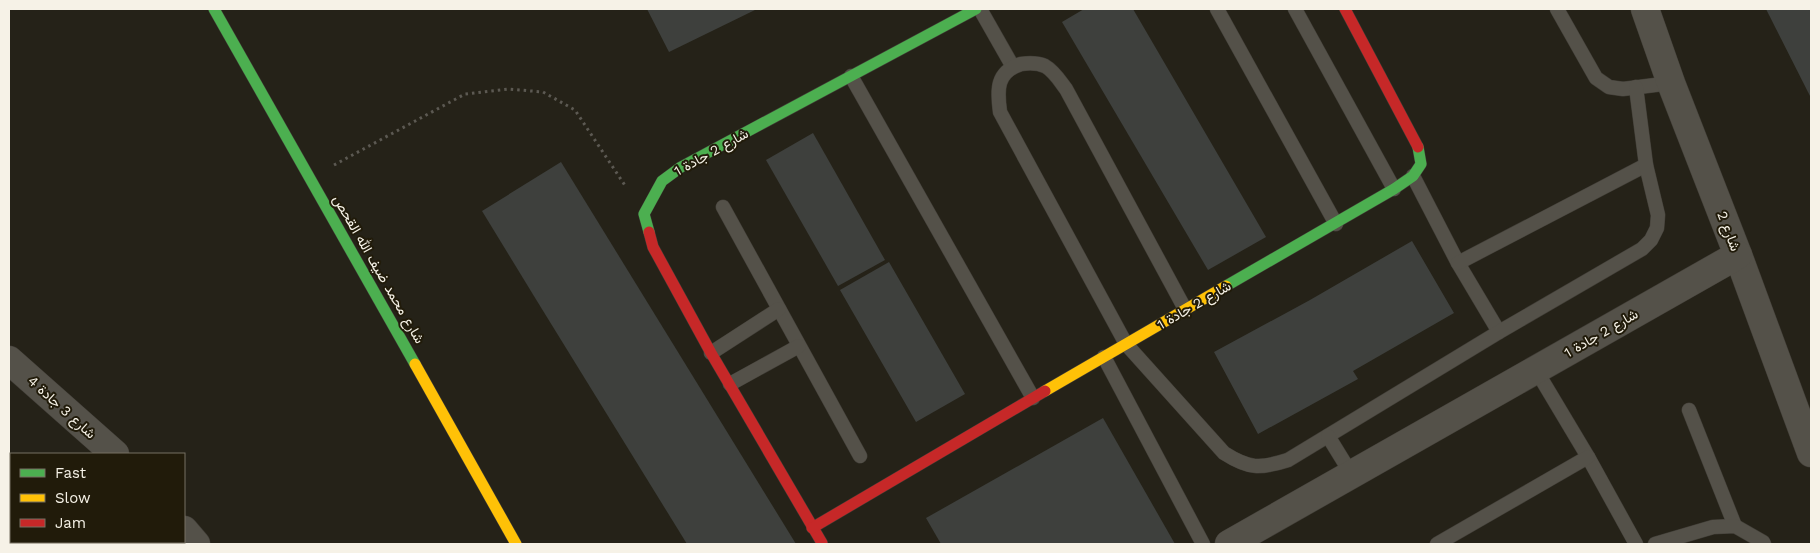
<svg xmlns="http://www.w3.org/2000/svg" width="1820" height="553" viewBox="0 0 1820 553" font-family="'Work Sans',Vazirmatn,sans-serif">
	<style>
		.building { fill: #3e403d }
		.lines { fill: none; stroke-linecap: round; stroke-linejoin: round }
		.lane-casing { stroke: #403d36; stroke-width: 15 }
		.street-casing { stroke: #403d36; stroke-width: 29 }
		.fast-casing { stroke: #403d36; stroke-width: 12 }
		.slow-casing { stroke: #403d36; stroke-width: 12 }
		.jam-casing { stroke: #403d36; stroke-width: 12 }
		.path { stroke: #5c5952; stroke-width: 3; stroke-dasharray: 2.5 4; stroke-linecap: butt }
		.lane { stroke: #545149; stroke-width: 14 }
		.street { stroke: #545149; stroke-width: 28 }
		.fast { stroke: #4caf50; stroke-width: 11 }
		.slow { stroke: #ffc107; stroke-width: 11 }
		.jam { stroke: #c62828; stroke-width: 11 }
		.labels { text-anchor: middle; stroke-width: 4; stroke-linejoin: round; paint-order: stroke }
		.street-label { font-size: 14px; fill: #f6f2e7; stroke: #211b0a }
	</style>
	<rect width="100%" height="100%" fill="#252218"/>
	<g class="building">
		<path d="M 647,9 L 757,9 L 669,52 Z"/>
		<path d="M 1084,9 L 1133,9 L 1266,237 L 1208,270 L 1062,22 Z"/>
		<path d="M 1766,9 L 1811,9 L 1811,98 Z"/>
		<path d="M 813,133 L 885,260 L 838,286 L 766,160 Z"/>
		<path d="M 561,162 L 673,344 L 796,544 L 687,544 L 537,301 L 482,211 Z"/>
		<path d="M 1412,241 L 1454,313 L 1353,371 L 1358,379 L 1258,434 L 1214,352 L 1310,300 Z"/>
		<path d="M 889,262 L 965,394 L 916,422 L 840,290 Z"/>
		<path d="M 1103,418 L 1175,544 L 941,544 L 926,518 Z"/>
	</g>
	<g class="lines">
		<g class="lane-casing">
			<g id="lane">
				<path d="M 980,9 L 1013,67"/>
				<path d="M 1217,9 L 1336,224"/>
				<path d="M 1295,9 L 1394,189"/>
				<path d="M 1557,9 L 1596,78 L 1609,87 L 1623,89 L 1671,83"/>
				<path d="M 851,76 L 1033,398"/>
				<path d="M 1413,176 L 1458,263 L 1499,332"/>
				<path d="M 723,207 L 860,456"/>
				<path d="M 1458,263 L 1646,165"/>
				<path d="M 1185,309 L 1066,89 C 1060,81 1054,71 1045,66 C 1038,63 1028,63 1021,64 C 996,72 997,90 1000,112 L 1126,344 L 1224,453 C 1249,469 1260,469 1288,460 L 1499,332 L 1642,249 L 1651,240 L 1657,228 L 1658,215 L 1646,165 L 1636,87"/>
				<path d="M 711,353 L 779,309"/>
				<path d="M 1104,357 L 1203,544"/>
				<path d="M 1536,370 L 1588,457 L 1636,544"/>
				<path d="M 730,384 L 799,346"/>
				<path d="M 1689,410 L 1735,526"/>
				<path d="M 1328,436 L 1352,475"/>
				<path d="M 1437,544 L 1588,457"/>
				<path d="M 1655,544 L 1713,527 L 1735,526 L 1763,542 L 1764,544"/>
			</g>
		</g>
		<g class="street-casing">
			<g id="street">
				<path d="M 1645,9 L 1671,83 L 1738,255 L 1811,453"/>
				<path d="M 9,360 L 115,454"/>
				<path d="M 184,530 L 196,544"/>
				<path d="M 1229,544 L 1738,255"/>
			</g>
		</g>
		<g class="fast-casing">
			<g id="fast">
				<path d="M 214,9 L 415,364"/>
				<path d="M 649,232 L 644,214 L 662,181 L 681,167 L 976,9"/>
				<path d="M 1226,286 L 1394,189 L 1413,176 L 1421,164 L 1418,147"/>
			</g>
		</g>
		<g class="slow-casing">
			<g id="slow">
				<path d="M 415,364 L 516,544"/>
				<path d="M 1045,391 L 1226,286"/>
			</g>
		</g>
		<g class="jam-casing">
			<g id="jam">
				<path d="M 1345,9 L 1418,147"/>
				<path d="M 649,232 L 653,247 L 711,353 L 822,543"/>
				<path d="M 812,528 L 1045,391"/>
			</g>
		</g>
		<path class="path" d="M 334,165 L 465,94 L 508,89 L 543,92 L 575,110 L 626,187"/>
		<use href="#lane" class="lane"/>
		<use href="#street" class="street"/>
		<use href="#fast" class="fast"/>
		<use href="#slow" class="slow"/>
		<use href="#jam" class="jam"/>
	</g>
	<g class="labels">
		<g class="street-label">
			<text transform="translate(711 152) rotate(-29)" y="5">شارع 2 جادة 1</text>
			<text transform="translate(1729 231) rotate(69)" y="5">شارع 2</text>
			<text transform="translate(379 269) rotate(60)" y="5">شارع محمد ضيف الله القحص</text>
			<text transform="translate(1194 305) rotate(-30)" y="5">شارع 2 جادة 1</text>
			<text transform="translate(1601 333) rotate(-30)" y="5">شارع 2 جادة 1</text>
			<text transform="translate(62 407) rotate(42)" y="5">شارع 3 جادة 4</text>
		</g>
	</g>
	<rect width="1820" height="553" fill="none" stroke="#f6f2e7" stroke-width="20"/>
	<rect x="10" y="453" width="175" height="90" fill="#211b0a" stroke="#767162"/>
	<rect x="20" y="469" width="25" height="8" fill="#4caf50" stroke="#767162"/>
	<text x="55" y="478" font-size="15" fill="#f6f2e7">Fast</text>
	<rect x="20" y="494" width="25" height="8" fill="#ffc107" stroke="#767162"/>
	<text x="55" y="503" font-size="15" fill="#f6f2e7">Slow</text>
	<rect x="20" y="519" width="25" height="8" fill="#c62828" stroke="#767162"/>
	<text x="55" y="528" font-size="15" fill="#f6f2e7">Jam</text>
</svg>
